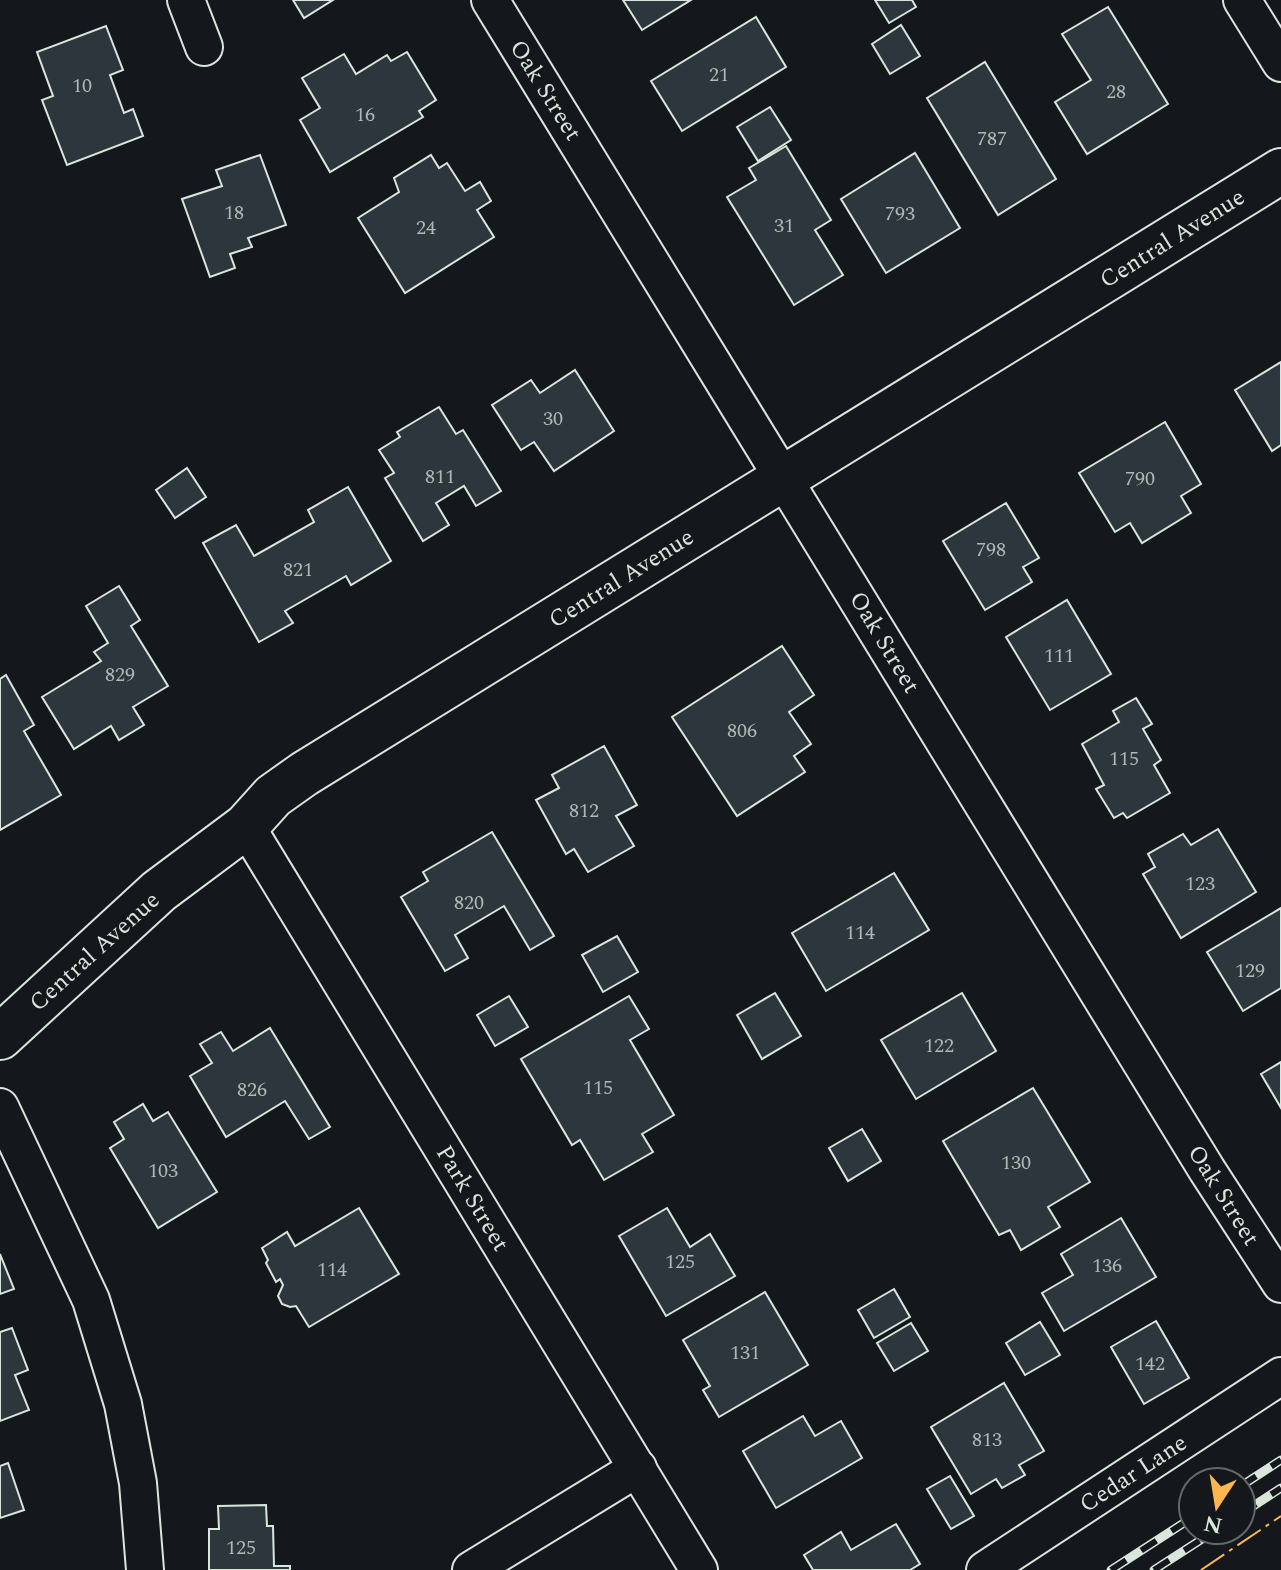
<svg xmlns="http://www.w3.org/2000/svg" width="1281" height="1570" viewBox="0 0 1281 1570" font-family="Spectral,serif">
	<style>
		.building { fill: #2c363c; stroke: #d8e6dc; stroke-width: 2 }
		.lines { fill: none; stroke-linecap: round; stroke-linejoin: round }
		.street-casing { stroke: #d8e6dc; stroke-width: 40 }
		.secondary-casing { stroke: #d8e6dc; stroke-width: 48 }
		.street { stroke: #14181c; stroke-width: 36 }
		.secondary { stroke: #14181c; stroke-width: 44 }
		.rail-casing { stroke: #d8e6dc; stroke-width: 9 }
		.rail { stroke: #14181c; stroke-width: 6; stroke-dasharray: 18; stroke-linecap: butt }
		.power { stroke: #ffb74d; stroke-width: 2; stroke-dasharray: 28 6 4 6; stroke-linecap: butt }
		.labels { text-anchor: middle; stroke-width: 6; stroke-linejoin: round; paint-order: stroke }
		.number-label { font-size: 20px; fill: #adbab4 }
		.street-label { font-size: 24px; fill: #d8e6dc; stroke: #14181c }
	</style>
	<rect width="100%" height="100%" fill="#14181c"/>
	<g class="building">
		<path d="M 293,0 L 333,0 L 304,18 Z"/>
		<path d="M 623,0 L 691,0 L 642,30 Z"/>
		<path d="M 875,0 L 912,0 L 916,7 L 889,23 Z"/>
		<path d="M 1108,7 L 1168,104 L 1087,154 L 1055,102 L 1091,80 L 1062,34 Z"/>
		<path d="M 756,17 L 786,67 L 682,131 L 651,81 Z"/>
		<path d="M 901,25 L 920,56 L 890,74 L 872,44 Z"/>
		<path d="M 106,26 L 123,70 L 110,75 L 124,113 L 133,109 L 143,136 L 67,165 L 42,100 L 53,96 L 37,52 Z"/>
		<path d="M 407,52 L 436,100 L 419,111 L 423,117 L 330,172 L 300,120 L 320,108 L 302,78 L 344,54 L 356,74 L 387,55 L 391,61 Z"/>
		<path d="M 985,62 L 1056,179 L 998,215 L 927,98 Z"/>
		<path d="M 770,107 L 791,140 L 758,161 L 737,127 Z"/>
		<path d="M 786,146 L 831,220 L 815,230 L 843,275 L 794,305 L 727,197 L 756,180 L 749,168 Z"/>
		<path d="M 915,153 L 960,228 L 886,273 L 841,199 Z"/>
		<path d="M 260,155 L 286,225 L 248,238 L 252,247 L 230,254 L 235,268 L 210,277 L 182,199 L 222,186 L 216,170 Z"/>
		<path d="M 431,155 L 439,168 L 447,163 L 465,191 L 480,182 L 491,201 L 477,210 L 494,237 L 405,293 L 358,218 L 399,192 L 394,178 Z"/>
		<path d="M 1281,362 L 1281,445 L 1272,451 L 1235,390 Z"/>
		<path d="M 575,370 L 614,431 L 554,471 L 534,442 L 521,450 L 492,405 L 531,380 L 540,393 Z"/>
		<path d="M 439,407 L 456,434 L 463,430 L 501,491 L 476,506 L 464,486 L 436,503 L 449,525 L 423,541 L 385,478 L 394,473 L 379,450 L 400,437 L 397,432 Z"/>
		<path d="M 1165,422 L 1201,484 L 1181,496 L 1191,513 L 1142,543 L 1130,523 L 1115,532 L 1079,473 Z"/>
		<path d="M 187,468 L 206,497 L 175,518 L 156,490 Z"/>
		<path d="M 348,487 L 391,561 L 351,585 L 346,576 L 285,611 L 293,623 L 259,642 L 203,543 L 236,525 L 254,556 L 314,522 L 308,510 Z"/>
		<path d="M 1006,503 L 1039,558 L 1023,567 L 1032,582 L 985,610 L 943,541 Z"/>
		<path d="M 119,586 L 140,620 L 131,626 L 168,686 L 133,707 L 144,725 L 119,740 L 111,726 L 74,749 L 42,697 L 101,661 L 94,652 L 108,643 L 86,606 Z"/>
		<path d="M 1067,600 L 1111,674 L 1050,710 L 1006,637 Z"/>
		<path d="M 782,646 L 814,695 L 789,712 L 811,744 L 794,756 L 805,772 L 737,816 L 672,717 Z"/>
		<path d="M 6,675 L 34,725 L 24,731 L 61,795 L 0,830 L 0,679 Z"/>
		<path d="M 1136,698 L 1152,724 L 1143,729 L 1161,760 L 1154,765 L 1170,793 L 1127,818 L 1123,813 L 1114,818 L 1096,789 L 1104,785 L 1082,744 L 1119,722 L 1113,711 Z"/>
		<path d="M 604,746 L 637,805 L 616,816 L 634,846 L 588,872 L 574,849 L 566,854 L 536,800 L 559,788 L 552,775 Z"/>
		<path d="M 1218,829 L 1256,892 L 1181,938 L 1143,874 L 1155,867 L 1148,854 L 1183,834 L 1191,845 Z"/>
		<path d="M 492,832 L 554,936 L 530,950 L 504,906 L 455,935 L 468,958 L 445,971 L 401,897 L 428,881 L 423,872 Z"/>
		<path d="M 894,873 L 929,930 L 826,991 L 792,933 Z"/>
		<path d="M 1281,908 L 1281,988 L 1243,1011 L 1207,952 Z"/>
		<path d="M 617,936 L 638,972 L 603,992 L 582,955 Z"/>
		<path d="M 775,993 L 801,1036 L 762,1059 L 737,1015 Z"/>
		<path d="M 962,993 L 996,1051 L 916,1099 L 881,1040 Z"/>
		<path d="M 509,996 L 528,1027 L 495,1046 L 477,1015 Z"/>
		<path d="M 629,996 L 649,1029 L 630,1040 L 674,1115 L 642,1134 L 653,1152 L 604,1180 L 580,1140 L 572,1145 L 521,1059 Z"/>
		<path d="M 270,1028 L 330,1127 L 309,1139 L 285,1101 L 226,1137 L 190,1076 L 212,1063 L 200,1044 L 221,1032 L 233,1051 Z"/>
		<path d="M 1281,1062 L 1281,1108 L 1261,1074 Z"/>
		<path d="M 1033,1088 L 1090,1182 L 1048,1207 L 1060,1227 L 1021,1250 L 1010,1230 L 999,1235 L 943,1141 Z"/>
		<path d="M 143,1104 L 153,1121 L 168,1112 L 217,1192 L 158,1228 L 110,1148 L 124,1139 L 114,1122 Z"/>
		<path d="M 862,1129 L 881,1161 L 848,1181 L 829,1148 Z"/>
		<path d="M 359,1208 L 399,1274 L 309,1327 L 296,1306 L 290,1307 L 282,1304 L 278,1296 L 283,1285 L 280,1279 L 276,1282 L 266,1263 L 268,1260 L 262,1248 L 287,1232 L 295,1246 Z"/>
		<path d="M 667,1208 L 690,1247 L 710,1234 L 735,1276 L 666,1316 L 619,1236 Z"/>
		<path d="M 1121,1218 L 1156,1277 L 1064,1331 L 1042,1293 L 1073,1275 L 1061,1254 Z"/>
		<path d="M 0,1254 L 14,1289 L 0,1294 Z"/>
		<path d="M 894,1289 L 910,1317 L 874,1338 L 858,1310 Z"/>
		<path d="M 765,1292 L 808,1365 L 719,1417 L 703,1390 L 710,1386 L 683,1340 Z"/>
		<path d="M 1156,1321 L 1189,1378 L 1144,1404 L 1111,1347 Z"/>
		<path d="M 1040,1322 L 1060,1355 L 1025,1375 L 1006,1343 Z"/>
		<path d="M 911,1323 L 928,1351 L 894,1371 L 877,1343 Z"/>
		<path d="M 12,1328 L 28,1370 L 15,1375 L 29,1410 L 0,1421 L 0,1332 Z"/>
		<path d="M 1004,1383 L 1044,1451 L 1019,1465 L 1025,1475 L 1002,1488 L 996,1479 L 971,1494 L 931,1427 Z"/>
		<path d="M 803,1416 L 815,1436 L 841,1421 L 862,1458 L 776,1508 L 743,1451 Z"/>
		<path d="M 8,1463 L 24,1510 L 0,1518 L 0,1466 Z"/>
		<path d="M 950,1476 L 974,1516 L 951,1529 L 927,1489 Z"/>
		<path d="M 266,1505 L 267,1526 L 273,1526 L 274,1566 L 290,1566 L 290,1570 L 209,1570 L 209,1529 L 219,1529 L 218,1506 Z"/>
		<path d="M 896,1524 L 920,1564 L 910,1570 L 813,1570 L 804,1555 L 841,1532 L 851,1550 Z"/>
	</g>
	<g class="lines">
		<g class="street-casing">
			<g id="street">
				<path d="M 186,0 L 204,47"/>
				<path d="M 490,0 L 1207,1170 L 1281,1284"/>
				<path d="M 1242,0 L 1281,63"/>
				<path d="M 246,826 L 699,1570"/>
				<path d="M 0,1107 L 91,1300 L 123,1404 L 138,1483 L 145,1570"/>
				<path d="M 471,1570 L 638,1468"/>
				<path d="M 985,1570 L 1281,1376"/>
			</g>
		</g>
		<g class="secondary-casing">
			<path id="secondary" d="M 0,1037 L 159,891 L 246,826 L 273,796 L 304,774 L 1281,171"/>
		</g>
		<use href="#street" class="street"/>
		<use href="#secondary" class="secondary"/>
		<g class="rail-casing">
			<g id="rail">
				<path d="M 1241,1486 L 1281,1460"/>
				<path d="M 1241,1514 L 1281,1488"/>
				<path d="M 1111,1570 L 1193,1517"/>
				<path d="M 1154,1570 L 1216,1530"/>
			</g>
		</g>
		<use href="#rail" class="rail"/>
		<path class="power" d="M 1201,1570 L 1281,1516"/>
	</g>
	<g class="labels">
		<g class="number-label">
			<text x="719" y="81">21</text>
			<text x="82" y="92">10</text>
			<text x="1116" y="98">28</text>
			<text x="365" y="121">16</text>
			<text x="992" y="145">787</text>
			<text x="234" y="219">18</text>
			<text x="900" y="220">793</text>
			<text x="784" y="232">31</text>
			<text x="426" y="234">24</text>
			<text x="553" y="425">30</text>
			<text x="440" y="483">811</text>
			<text x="1140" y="485">790</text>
			<text x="991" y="556">798</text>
			<text x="298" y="576">821</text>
			<text x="1059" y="662">111</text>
			<text x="120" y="681">829</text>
			<text x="742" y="737">806</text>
			<text x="1124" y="765">115</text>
			<text x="584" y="817">812</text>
			<text x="1200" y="890">123</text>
			<text x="469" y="909">820</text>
			<text x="860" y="939">114</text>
			<text x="1250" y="977">129</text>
			<text x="939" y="1052">122</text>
			<text x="598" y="1094">115</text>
			<text x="252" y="1096">826</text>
			<text x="1016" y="1169">130</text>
			<text x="163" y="1177">103</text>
			<text x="680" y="1268">125</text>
			<text x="1107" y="1272">136</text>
			<text x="332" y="1276">114</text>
			<text x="745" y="1359">131</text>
			<text x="1150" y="1370">142</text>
			<text x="987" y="1446">813</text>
			<text x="241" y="1554">125</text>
		</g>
		<g class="street-label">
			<text transform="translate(546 90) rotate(58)" y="8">Oak Street</text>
			<text transform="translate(1172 238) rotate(-32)" y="8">Central Avenue</text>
			<text transform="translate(621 578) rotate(-32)" y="8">Central Avenue</text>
			<text transform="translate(885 642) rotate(59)" y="8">Oak Street</text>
			<text transform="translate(94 951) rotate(-42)" y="8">Central Avenue</text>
			<text transform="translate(1224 1195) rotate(58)" y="8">Oak Street</text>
			<text transform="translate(473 1198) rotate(59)" y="8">Park Street</text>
			<text transform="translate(1133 1473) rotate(-33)" y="8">Cedar Lane</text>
		</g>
	</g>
	<g transform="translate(1217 1506) rotate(192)"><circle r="38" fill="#14181c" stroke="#626a69" stroke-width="2"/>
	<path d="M0-6L14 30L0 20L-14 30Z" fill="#ffb74d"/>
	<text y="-12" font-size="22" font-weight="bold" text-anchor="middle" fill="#d8e6dc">N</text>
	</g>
</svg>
